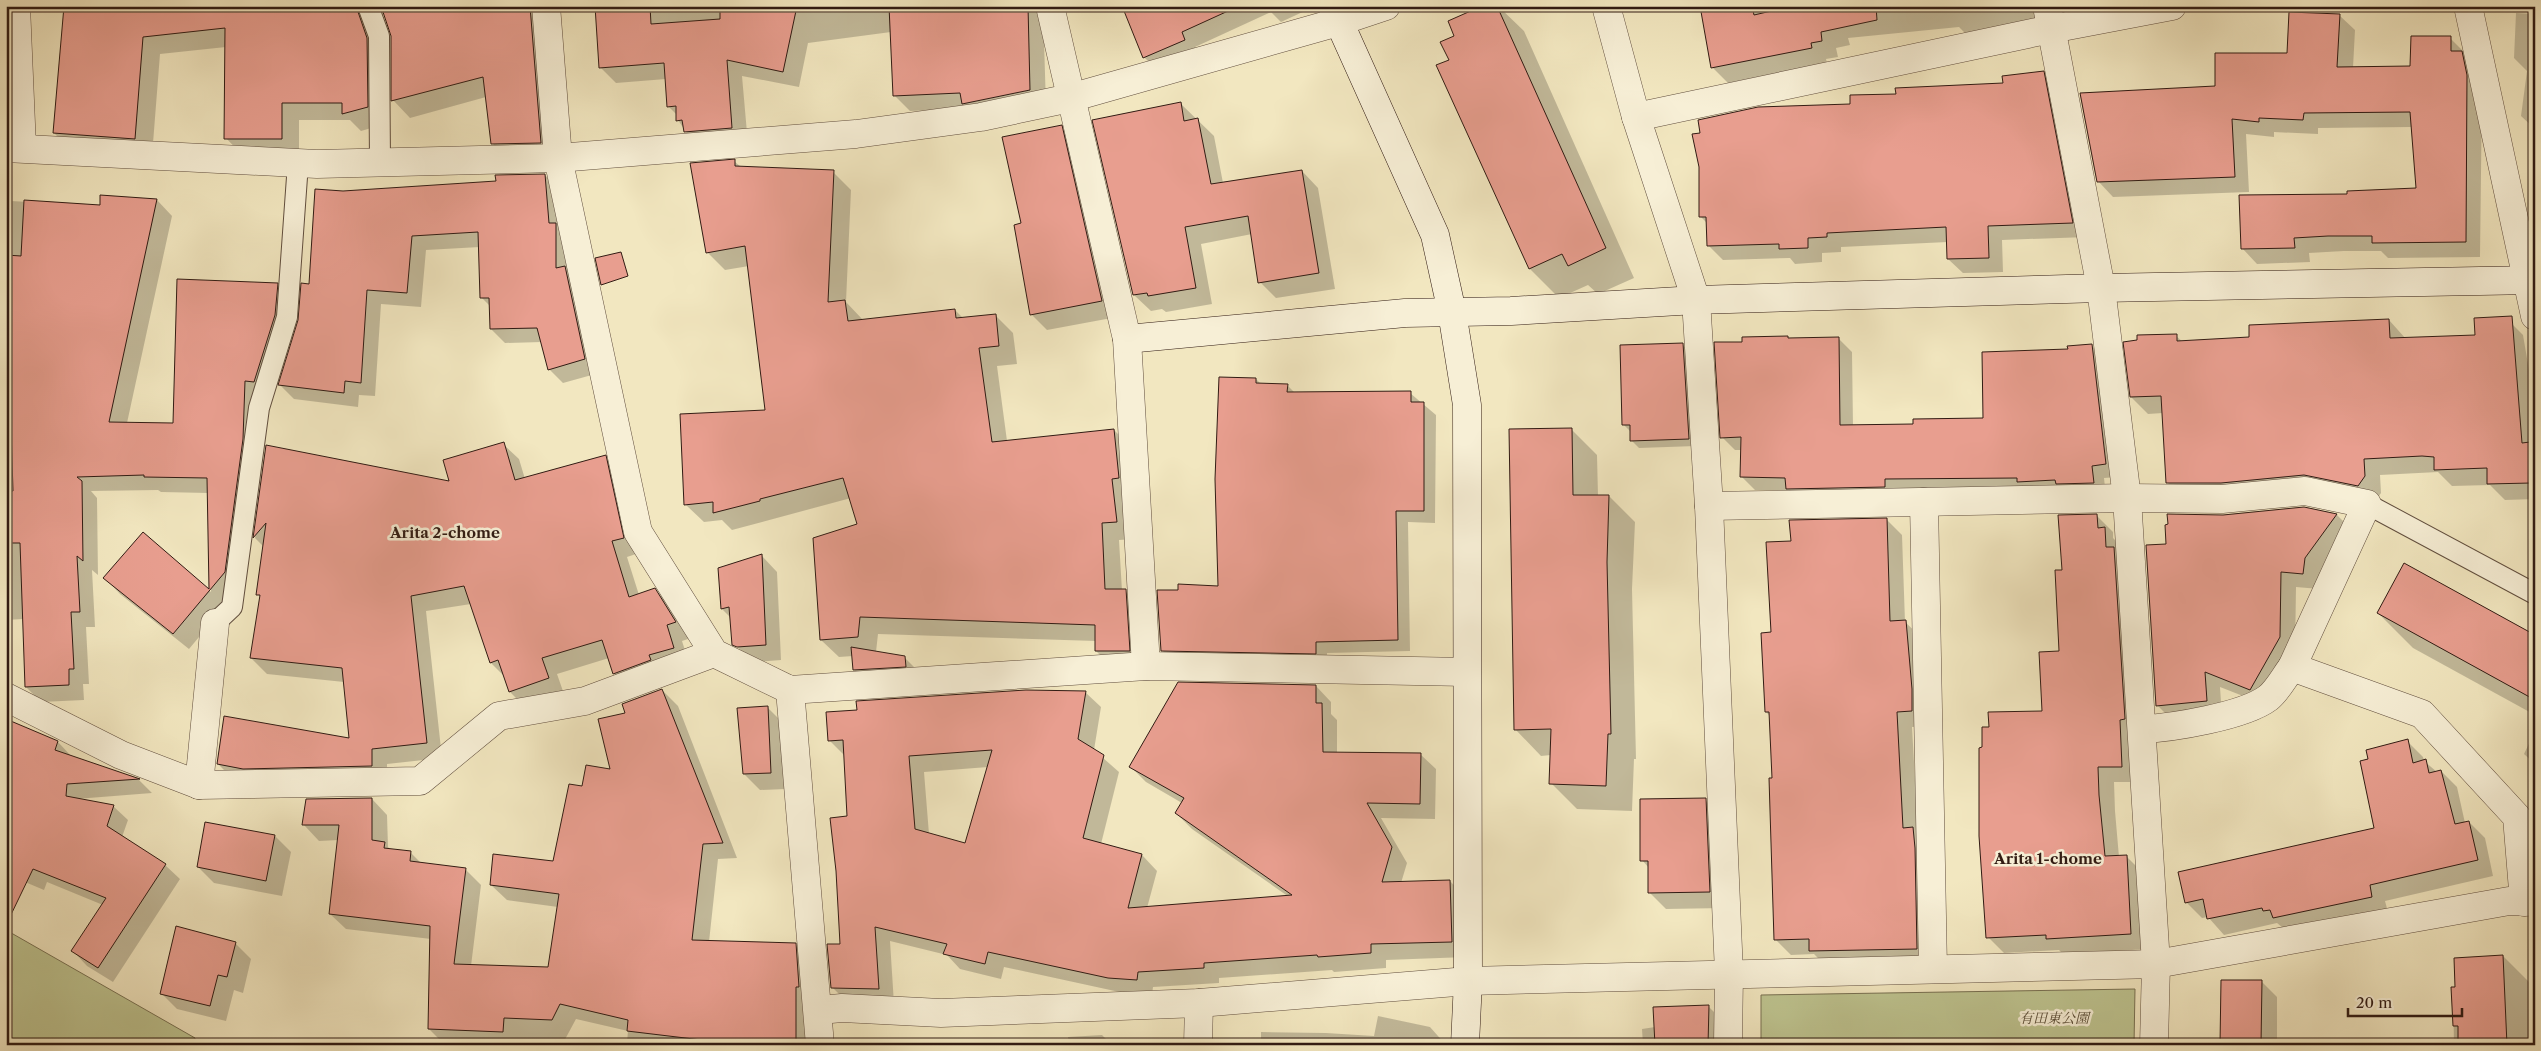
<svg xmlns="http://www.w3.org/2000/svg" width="2541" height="1051" viewBox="0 0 2541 1051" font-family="'Libre Caslon Text','Noto Serif JP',serif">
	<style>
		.green { fill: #bec490; stroke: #787052 }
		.shadow { fill: #0003; fill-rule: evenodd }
		.building { fill: #e89e8f; stroke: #311b13; fill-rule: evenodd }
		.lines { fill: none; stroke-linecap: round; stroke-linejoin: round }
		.lane-casing { stroke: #614e3e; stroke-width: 22 }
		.street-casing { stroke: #614e3e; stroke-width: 29 }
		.secondary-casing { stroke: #311b13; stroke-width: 29 }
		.lane { stroke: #f7efd6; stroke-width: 20 }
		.street { stroke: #f7efd6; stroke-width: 28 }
		.secondary { stroke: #f7efd6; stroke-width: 28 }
		.labels { text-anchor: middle; stroke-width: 5; stroke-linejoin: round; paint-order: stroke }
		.park-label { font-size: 14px; font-style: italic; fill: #5b4e38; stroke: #f7efd6 }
		.neighbourhood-label { font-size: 15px; font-weight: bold; fill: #311b13; stroke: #f7efd6 }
	</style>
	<rect width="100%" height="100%" fill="#f2e7c0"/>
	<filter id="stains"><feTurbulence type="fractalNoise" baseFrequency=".004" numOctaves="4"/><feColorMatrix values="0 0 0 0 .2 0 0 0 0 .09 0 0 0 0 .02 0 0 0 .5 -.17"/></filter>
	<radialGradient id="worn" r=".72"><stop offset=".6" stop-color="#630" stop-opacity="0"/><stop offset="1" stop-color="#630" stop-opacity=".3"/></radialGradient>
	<g class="green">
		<path d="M 6,930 L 195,1038 L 194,1045 L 6,1045 Z"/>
		<path d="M 2135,989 L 2134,1045 L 1761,1045 L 1761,995 Z"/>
	</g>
	<g class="shadow">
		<path d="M 65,6 L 551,6 L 558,160 L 510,161 L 492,143 L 486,97 L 410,118 L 393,100 L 391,32 L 384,13 L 377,15 L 385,124 L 361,131 L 350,120 L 299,120 L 299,156 L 243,156 L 226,138 L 226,47 L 160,54 L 152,156 L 72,151 L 54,133 Z"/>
		<path d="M 597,6 L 1048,6 L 1048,41 L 1044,41 L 1046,106 L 910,111 L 894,95 L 891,32 L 808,43 L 799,87 L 742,76 L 748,144 L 702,148 L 686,132 L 678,120 L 677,115 L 669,107 L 666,79 L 616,83 L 600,67 Z"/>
		<path d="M 1124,6 L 1306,6 L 1307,10 L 1281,22 L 1271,12 L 1195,47 L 1199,55 L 1158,71 L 1144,57 Z"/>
		<path d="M 1485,6 L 1498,6 L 1524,31 L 1634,278 L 1598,294 L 1588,285 L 1559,298 L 1530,269 L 1438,66 L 1450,60 L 1456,36 Z"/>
		<path d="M 1701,6 L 2042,6 L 2045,26 L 2004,25 L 1965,33 L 1959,27 L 1848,38 L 1850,45 L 1836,48 L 1838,57 L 1826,59 L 1827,63 L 1728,83 L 1712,67 Z"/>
		<path d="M 2516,13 L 2535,14 L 2535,129 L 2521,116 L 2527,71 L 2514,58 Z"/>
		<path d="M 2339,15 L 2355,30 L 2353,68 L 2412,67 L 2450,38 L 2465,53 L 2482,91 L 2480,257 L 2388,258 L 2381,251 L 2344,251 L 2309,253 L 2310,262 L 2257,264 L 2242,248 L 2349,195 L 2418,189 L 2412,127 L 2318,128 L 2318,134 L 2274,132 L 2274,137 L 2246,134 L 2249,192 L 2113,197 L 2098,181 L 2216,87 L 2288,54 Z"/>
		<path d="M 2043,72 L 2058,87 L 2087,237 L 2002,240 L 2003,272 L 1963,273 L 1948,259 L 1948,242 L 1841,247 L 1841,252 L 1822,253 L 1822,262 L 1795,264 L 1790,258 L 1723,260 L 1708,245 L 1707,223 L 1700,216 L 1851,105 L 1897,95 L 2005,85 Z"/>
		<path d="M 1181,104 L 1214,136 L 1223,183 L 1302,171 L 1318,188 L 1335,289 L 1276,298 L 1260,282 L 1252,234 L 1201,244 L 1212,304 L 1166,312 L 1162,309 L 1151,311 L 1134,295 Z"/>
		<path d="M 1061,127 L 1077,143 L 1117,317 L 1047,330 L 1031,314 L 1022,224 Z"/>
		<path d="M 734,161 L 741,167 L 833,172 L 851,190 L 846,302 L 863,320 L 955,310 L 964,319 L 995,315 L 1013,333 L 1017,364 L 997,366 L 1007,441 L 1114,430 L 1132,448 L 1134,539 L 1119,540 L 1122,591 L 1125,591 L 1143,609 L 1147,669 L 1114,669 L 1096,651 L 1096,641 L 878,634 L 876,652 L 904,657 L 920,673 L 870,686 L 854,670 L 853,656 L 839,657 L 821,640 L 859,525 L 851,498 L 732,530 L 722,520 L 704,522 L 686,505 L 767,411 L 749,266 L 725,270 L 707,252 Z"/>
		<path d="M 545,175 L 559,190 L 599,373 L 563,383 L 549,369 L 542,342 L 505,343 L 491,329 L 491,307 L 481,297 L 480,247 L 426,250 L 421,307 L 381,304 L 375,396 L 359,395 L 358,407 L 294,399 L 280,385 L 310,285 L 343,192 L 497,183 Z"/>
		<path d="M 6,191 L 11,196 L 11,201 L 101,206 L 102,197 L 157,200 L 172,216 L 127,423 L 174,424 L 277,284 L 292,299 L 270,397 L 240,588 L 189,649 L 120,594 L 105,578 L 143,534 L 211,592 L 208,493 L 161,492 L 158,490 L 91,491 L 97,498 L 98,575 L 92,570 L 95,627 L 86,627 L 89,684 L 83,684 L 84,700 L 41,702 L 26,687 L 23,619 L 6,620 Z"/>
		<path d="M 2506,318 L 2523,335 L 2535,405 L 2535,499 L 2505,500 L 2490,485 L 2452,486 L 2438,472 L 2380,475 L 2381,493 L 2375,502 L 2184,499 L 2167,482 L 2163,413 L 2148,414 L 2131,397 L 2176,336 L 2183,342 L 2250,339 L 2389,320 L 2406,339 L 2476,336 Z"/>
		<path d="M 1839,339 L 1852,352 L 1853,426 L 1914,425 L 1984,419 L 2069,350 L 2092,346 L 2105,359 L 2119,477 L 2104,478 L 2106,496 L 1800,501 L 1789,490 L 1755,490 L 1742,477 L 1742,450 L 1735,450 L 1722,437 Z"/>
		<path d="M 1683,345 L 1690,353 L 1696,446 L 1639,448 L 1631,440 L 1631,432 L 1624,425 Z"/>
		<path d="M 1256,379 L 1261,384 L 1287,385 L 1295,393 L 1410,393 L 1436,415 L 1435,523 L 1408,522 L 1410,651 L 1327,653 L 1327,665 L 1174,662 L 1162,650 L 1179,591 L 1219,587 Z"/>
		<path d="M 1571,429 L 1597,455 L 1598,496 L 1609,496 L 1635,522 L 1632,589 L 1636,759 L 1634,759 L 1632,811 L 1577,809 L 1551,783 L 1551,755 L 1541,756 L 1515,729 Z"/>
		<path d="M 503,444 L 519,459 L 525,479 L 605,457 L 621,473 L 639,553 L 627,557 L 639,595 L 655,590 L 671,606 L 691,638 L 682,641 L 689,663 L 630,689 L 614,673 L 609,658 L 557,674 L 564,694 L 526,708 L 510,692 L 504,676 L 491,663 L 471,604 L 426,611 L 442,758 L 387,764 L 387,782 L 234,780 L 218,764 L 351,740 L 344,682 L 267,674 L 251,658 L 261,597 L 258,594 L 264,547 L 255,538 L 267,447 L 451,482 Z"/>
		<path d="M 2304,508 L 2337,515 L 2352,530 L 2319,589 L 2296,587 L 2295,653 L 2266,705 L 2220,687 L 2222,717 L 2173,721 L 2157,705 L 2167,545 L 2223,516 Z"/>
		<path d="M 2096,515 L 2113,532 L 2113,538 L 2120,545 L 2138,782 L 2114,782 L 2115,811 L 2119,857 L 2126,856 L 2142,872 L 2146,949 L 2064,955 L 2059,950 L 2004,953 L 1988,937 L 1983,749 L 1990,728 L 2043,712 L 2061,652 L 2063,571 Z"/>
		<path d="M 1886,519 L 1902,535 L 1905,622 L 1921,637 L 1928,726 L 1912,727 L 1918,834 L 1932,965 L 1826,966 L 1814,954 L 1791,955 L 1775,939 L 1774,780 L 1770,716 L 1766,712 L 1772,633 L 1792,542 Z"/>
		<path d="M 762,556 L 777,572 L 781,660 L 754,662 L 734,644 L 731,618 L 722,609 Z"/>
		<path d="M 2378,613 L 2535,637 L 2535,715 L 2413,648 Z"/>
		<path d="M 1316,686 L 1331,702 L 1331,714 L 1337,720 L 1337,753 L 1420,754 L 1436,769 L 1435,819 L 1381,818 L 1407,863 L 1401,883 L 1450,881 L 1465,897 L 1467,957 L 1386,960 L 1386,968 L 1334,972 L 1332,970 L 1219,978 L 1219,983 L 1153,987 L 1152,995 L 1124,993 L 1004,967 L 1001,979 L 960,969 L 947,955 L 890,941 L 894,1004 L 848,1003 L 832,987 L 841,945 L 848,818 L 845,756 L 829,740 L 1085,692 L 1101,707 L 1094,750 L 1119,772 L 1101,844 L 1142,855 L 1157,871 L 1147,908 L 1289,897 L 1192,829 L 1176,813 L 1182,803 L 1146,782 L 1131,767 ZM 988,767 L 966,844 L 929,834 L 924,772 Z"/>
		<path d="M 662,690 L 678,706 L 737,858 L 718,859 L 709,942 L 795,945 L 811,961 L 811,1045 L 629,1045 L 627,1042 L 628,1031 L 576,1019 L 562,1045 L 445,1045 L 429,1029 L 431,939 L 346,929 L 330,914 L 339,840 L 319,841 L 304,825 L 307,800 L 372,799 L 387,815 L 388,847 L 391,850 L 410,852 L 422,864 L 465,869 L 481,885 L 471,966 L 549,969 L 558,907 L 507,900 L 491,885 L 554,863 L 583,788 L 611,771 L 626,714 Z"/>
		<path d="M 768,708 L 784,724 L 786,789 L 760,790 L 744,774 Z"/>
		<path d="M 2535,731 L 2535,764 L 2524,754 Z"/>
		<path d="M 2407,741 L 2423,757 L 2424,761 L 2437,772 L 2441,771 L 2457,787 L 2465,823 L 2469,822 L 2485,838 L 2493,876 L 2385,901 L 2388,912 L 2290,934 L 2277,923 L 2224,935 L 2208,917 L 2202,918 L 2186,902 L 2376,829 L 2370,760 Z"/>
		<path d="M 58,742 L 72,757 L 139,780 L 152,793 L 76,799 L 113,806 L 128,820 L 122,837 L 165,865 L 180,879 L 113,982 L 87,966 L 73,951 L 103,905 L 47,882 L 44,890 L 6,874 Z"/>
		<path d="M 1705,800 L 1721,816 L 1725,908 L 1666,909 L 1650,893 L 1649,868 L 1642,860 Z"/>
		<path d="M 275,836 L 291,852 L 282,896 L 214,883 L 198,867 Z"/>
		<path d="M 235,943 L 251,959 L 243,993 L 234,990 L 226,1021 L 177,1009 L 161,993 Z"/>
		<path d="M 2503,956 L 2535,988 L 2535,1045 L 2454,1045 L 2453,988 L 2456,988 Z"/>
		<path d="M 2261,981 L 2277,997 L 2277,1045 L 2221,1045 Z"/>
		<path d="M 1709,1007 L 1725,1023 L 1724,1045 L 1643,1045 L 1642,1029 L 1655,1027 L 1654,1009 Z"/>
		<path d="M 1378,1016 L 1430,1027 L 1446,1045 L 1261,1045 L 1261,1032 L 1326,1033 L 1374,1036 Z"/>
		<path d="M 1102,1035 L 1112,1045 L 1055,1045 L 1069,1044 L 1068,1037 Z"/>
		<path d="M 970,1040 L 974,1045 L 912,1045 L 912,1044 Z"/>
	</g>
	<g class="building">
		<path d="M 64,6 L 356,6 L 367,38 L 368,107 L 342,114 L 342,103 L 282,103 L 282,139 L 224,139 L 225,28 L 143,37 L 135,139 L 53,133 Z"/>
		<path d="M 381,6 L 530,6 L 541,143 L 491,144 L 483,77 L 391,101 L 391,36 Z"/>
		<path d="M 595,6 L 650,6 L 651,24 L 720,19 L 720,6 L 797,6 L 783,72 L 727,60 L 732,128 L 684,132 L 682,120 L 676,121 L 676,106 L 667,107 L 664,63 L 599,68 Z"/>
		<path d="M 889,6 L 1028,6 L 1030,90 L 962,104 L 960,93 L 893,96 Z"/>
		<path d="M 1122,6 L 1239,6 L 1182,32 L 1185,40 L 1143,58 Z"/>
		<path d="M 1482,6 L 1497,6 L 1606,248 L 1568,266 L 1562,254 L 1529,269 L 1436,65 L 1449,60 L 1440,42 L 1454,36 L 1448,21 Z"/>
		<path d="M 1700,6 L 1752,6 L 1754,15 L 1793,6 L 1876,6 L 1877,20 L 1821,32 L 1822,41 L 1811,43 L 1812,48 L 1711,68 Z"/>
		<path d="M 2289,12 L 2340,14 L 2337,67 L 2410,66 L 2411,36 L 2451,36 L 2451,51 L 2462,51 L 2467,75 L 2466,242 L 2372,243 L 2372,236 L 2328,236 L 2294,238 L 2295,248 L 2241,249 L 2239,195 L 2347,194 L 2347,191 L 2416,188 L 2410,112 L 2304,113 L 2303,120 L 2259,118 L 2259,122 L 2232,119 L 2235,177 L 2097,182 L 2080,93 L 2215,86 L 2215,53 L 2287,53 Z"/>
		<path d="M 2044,71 L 2073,223 L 1988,226 L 1989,258 L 1947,259 L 1946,227 L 1827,233 L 1827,237 L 1808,238 L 1808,248 L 1779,249 L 1779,244 L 1707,246 L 1706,217 L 1699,217 L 1699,167 L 1692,134 L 1700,133 L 1698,120 L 1758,107 L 1850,104 L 1850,95 L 1896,94 L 1895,88 L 2003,83 L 2002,76 Z"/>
		<path d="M 1181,102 L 1184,121 L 1198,118 L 1211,184 L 1302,170 L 1319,273 L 1258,283 L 1248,216 L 1185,227 L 1196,288 L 1148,296 L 1147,293 L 1133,295 L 1092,120 Z"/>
		<path d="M 1062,125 L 1102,301 L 1030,315 L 1014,225 L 1021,223 L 1002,137 Z"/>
		<path d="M 735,159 L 735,166 L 834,170 L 828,302 L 845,300 L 848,321 L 955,309 L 956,318 L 996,314 L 999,346 L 979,348 L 992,442 L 1114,429 L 1119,478 L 1112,479 L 1117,522 L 1102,523 L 1105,589 L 1126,589 L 1130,651 L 1095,651 L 1095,625 L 860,617 L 858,637 L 820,640 L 813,538 L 857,524 L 843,478 L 760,499 L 760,501 L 713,513 L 713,502 L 684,505 L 680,414 L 765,410 L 745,246 L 706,253 L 690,163 Z"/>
		<path d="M 545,174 L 549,223 L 556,223 L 556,268 L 565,266 L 585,359 L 548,370 L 537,328 L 490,329 L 489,298 L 480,298 L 478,232 L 412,236 L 407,293 L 367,290 L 361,383 L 345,381 L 344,393 L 278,385 L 298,320 L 301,283 L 309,284 L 315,189 L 343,191 L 496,181 L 495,175 Z"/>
		<path d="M 100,195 L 157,199 L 109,422 L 173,423 L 177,279 L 278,283 L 275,315 L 254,382 L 245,381 L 243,439 L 225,572 L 173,634 L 103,578 L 143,532 L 209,589 L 207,478 L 144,477 L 144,475 L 77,477 L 82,481 L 83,561 L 77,556 L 80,612 L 71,612 L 74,669 L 69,669 L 69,685 L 25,687 L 20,543 L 10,543 L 8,491 L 13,491 L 11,429 L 6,430 L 6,255 L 21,256 L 24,200 L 100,205 Z"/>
		<path d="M 621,252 L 628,276 L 601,285 L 595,258 Z"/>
		<path d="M 2512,316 L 2522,443 L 2530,442 L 2531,483 L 2487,484 L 2487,468 L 2434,470 L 2434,457 L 2422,456 L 2364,459 L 2365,476 L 2358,486 L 2304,475 L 2221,483 L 2166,483 L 2161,396 L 2130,397 L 2123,342 L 2137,340 L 2137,335 L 2177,334 L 2177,341 L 2249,337 L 2249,325 L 2389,319 L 2390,338 L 2475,335 L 2474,318 Z"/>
		<path d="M 1788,336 L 1788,338 L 1839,337 L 1840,425 L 1913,424 L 1913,419 L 1983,418 L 1982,352 L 2068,349 L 2067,346 L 2092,344 L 2106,464 L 2092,466 L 2094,483 L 2056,484 L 2055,480 L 2017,482 L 2017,478 L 1885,479 L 1885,487 L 1786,489 L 1785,478 L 1740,477 L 1741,437 L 1720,438 L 1714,342 L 1742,342 L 1742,337 Z"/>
		<path d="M 1683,343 L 1689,439 L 1630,441 L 1630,425 L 1622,425 L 1620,345 Z"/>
		<path d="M 1219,377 L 1256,378 L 1256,383 L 1288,384 L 1287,392 L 1411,391 L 1411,402 L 1424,402 L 1424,511 L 1396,511 L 1398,640 L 1316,642 L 1316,654 L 1161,651 L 1157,590 L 1178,590 L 1178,584 L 1218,586 L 1215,479 Z"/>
		<path d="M 1572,428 L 1573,495 L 1609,495 L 1607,562 L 1611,734 L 1608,734 L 1606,786 L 1549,784 L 1551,729 L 1514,730 L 1509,429 Z"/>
		<path d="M 504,442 L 515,480 L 606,455 L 624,538 L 612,541 L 629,597 L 655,588 L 676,622 L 667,625 L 674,648 L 649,655 L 651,660 L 613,674 L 602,640 L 542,658 L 549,678 L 509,692 L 498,660 L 490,663 L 464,586 L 411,596 L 427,743 L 372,749 L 372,766 L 243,769 L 217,764 L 224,716 L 349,738 L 342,668 L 250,658 L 260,595 L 256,595 L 266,523 L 253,538 L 266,445 L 449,481 L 443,460 Z"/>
		<path d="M 2304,507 L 2337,514 L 2305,558 L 2303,574 L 2281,572 L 2280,637 L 2250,690 L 2205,672 L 2207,701 L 2156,706 L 2146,545 L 2166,544 L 2165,525 L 2168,524 L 2167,514 L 2223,515 Z"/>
		<path d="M 2097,514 L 2098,528 L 2105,527 L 2106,547 L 2114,547 L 2125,719 L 2120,720 L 2122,767 L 2098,767 L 2099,795 L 2105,856 L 2127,855 L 2131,934 L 2046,939 L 2046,935 L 1986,938 L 1979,836 L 1979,748 L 1982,747 L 1982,727 L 1989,727 L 1988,712 L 2042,711 L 2039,652 L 2059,651 L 2055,570 L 2062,570 L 2058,515 Z"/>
		<path d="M 1887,518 L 1890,621 L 1906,620 L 1912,689 L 1912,711 L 1897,712 L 1903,828 L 1913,827 L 1915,848 L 1917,949 L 1809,951 L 1809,939 L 1774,940 L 1769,778 L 1772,778 L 1769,712 L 1765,712 L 1761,633 L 1771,632 L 1766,542 L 1791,541 L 1789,520 Z"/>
		<path d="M 762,554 L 766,645 L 737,647 L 732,645 L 729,607 L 721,609 L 718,568 Z"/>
		<path d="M 2404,563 L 2535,635 L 2535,700 L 2377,613 Z"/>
		<path d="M 851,647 L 905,656 L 906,667 L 853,670 Z"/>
		<path d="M 1178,682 L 1316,685 L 1316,703 L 1322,703 L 1323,752 L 1421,753 L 1420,804 L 1367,803 L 1392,847 L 1382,882 L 1450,880 L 1452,942 L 1371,944 L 1371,953 L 1318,957 L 1317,955 L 1204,963 L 1204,968 L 1138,972 L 1137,980 L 1108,978 L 988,952 L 985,964 L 943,954 L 947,944 L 875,927 L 879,989 L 831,988 L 827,944 L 840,944 L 836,871 L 830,818 L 847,816 L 843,740 L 828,741 L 826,712 L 857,710 L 856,701 L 1026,690 L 1086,691 L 1078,739 L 1104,755 L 1083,838 L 1142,854 L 1128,908 L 1292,895 L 1175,813 L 1184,798 L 1129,767 ZM 992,750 L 965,843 L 915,829 L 909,756 Z"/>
		<path d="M 662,689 L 723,843 L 703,844 L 692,940 L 796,943 L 799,987 L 796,987 L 796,1042 L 727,1043 L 627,1031 L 628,1020 L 560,1004 L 552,1020 L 504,1018 L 503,1032 L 428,1029 L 430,926 L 329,914 L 339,825 L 302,825 L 306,799 L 372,798 L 372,840 L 385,842 L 384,848 L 411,851 L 410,861 L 466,868 L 454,964 L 548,967 L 559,894 L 490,885 L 493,854 L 553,861 L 569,784 L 582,786 L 586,765 L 610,769 L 598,719 L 625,713 L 622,704 Z"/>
		<path d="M 768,706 L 771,773 L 743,774 L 737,708 Z"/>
		<path d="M 6,719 L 58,741 L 55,750 L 140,779 L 67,784 L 66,796 L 114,805 L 107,826 L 166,864 L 98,968 L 71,951 L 106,898 L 33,869 L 6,925 Z"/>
		<path d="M 2408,739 L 2413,763 L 2426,759 L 2429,773 L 2441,770 L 2455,824 L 2469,821 L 2478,860 L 2370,885 L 2372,897 L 2273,918 L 2270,910 L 2263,911 L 2262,908 L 2207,919 L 2203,899 L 2185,903 L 2178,872 L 2374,828 L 2360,761 L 2368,759 L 2366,750 Z"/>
		<path d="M 1706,798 L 1710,892 L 1648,893 L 1648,861 L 1640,861 L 1640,799 Z"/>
		<path d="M 205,822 L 275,835 L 266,881 L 197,867 Z"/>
		<path d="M 176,926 L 236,942 L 227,977 L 218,975 L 210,1006 L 160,994 Z"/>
		<path d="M 2503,955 L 2507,1045 L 2458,1045 L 2458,1026 L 2453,1026 L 2451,987 L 2455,987 L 2454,958 Z"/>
		<path d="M 2221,980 L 2262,980 L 2261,1045 L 2220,1045 Z"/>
		<path d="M 1709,1005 L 1708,1045 L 1655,1045 L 1653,1007 Z"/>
	</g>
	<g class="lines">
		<g class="lane-casing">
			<g id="lane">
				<path d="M 368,6 L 379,36 L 380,162"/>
				<path d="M 2367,504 L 2535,594"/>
				<path d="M 215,623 L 232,607 L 259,408 L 287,317 L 298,163"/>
			</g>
		</g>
		<g class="street-casing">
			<g id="street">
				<path d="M 16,6 L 22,148"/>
				<path d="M 546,6 L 558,158 L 638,532 L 714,653 L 790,690 L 1146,666 L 1467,672"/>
				<path d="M 1050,6 L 1127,339 L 1146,666"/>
				<path d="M 1606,6 L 1636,117 L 1696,300 L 1709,506 L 1729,973 L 1728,1045"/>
				<path d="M 2047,6 L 2101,288 L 2127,498 L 2156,964 L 2154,1045"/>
				<path d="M 2468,6 L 2535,316"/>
				<path d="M 1636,117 L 2051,29 L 2172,6"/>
				<path d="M 6,148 L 317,164 L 558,158 L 856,134 L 981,117 L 1070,98 L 1338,22 L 1386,6"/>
				<path d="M 1924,502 L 1933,969"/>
				<path d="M 1709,506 L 2127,498 L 2222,499 L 2305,491 L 2367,504 L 2292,667 L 2422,714 L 2517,817 L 2524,902"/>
				<path d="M 790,690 L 820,1045"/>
				<path d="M 6,697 L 121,755 L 199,785 L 420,781 L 499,716 L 585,701 L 714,653"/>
				<path d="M 2142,729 C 2172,728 2244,716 2268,698 C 2278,690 2285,676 2292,667"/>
				<path d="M 199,785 L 215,623"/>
				<path d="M 819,1010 L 842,1008 L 941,1013 L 1199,1003 L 1468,981 L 2156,964 L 2509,901 L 2535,902"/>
				<path d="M 1198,1045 L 1199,1003"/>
			</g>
		</g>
		<g class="secondary-casing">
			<g id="secondary">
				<path d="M 1332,6 L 1435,235 L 1452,312 L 1467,405 L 1468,981 L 1465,1045"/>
				<path d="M 1127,339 L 1405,313 L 1511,311 L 1696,300 L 2101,288 L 2535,280"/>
			</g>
		</g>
		<use href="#lane" class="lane"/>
		<use href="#street" class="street"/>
		<use href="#secondary" class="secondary"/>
	</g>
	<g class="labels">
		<g class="park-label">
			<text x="2054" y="1023">有田東公園</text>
		</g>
		<g class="neighbourhood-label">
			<text x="445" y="538">Arita 2-chome</text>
			<text x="2048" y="864">Arita 1-chome</text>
		</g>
	</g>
	<rect width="2541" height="1051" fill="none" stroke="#f2e7c0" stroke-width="25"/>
	<rect x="8" y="8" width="2526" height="1036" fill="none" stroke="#311b13" stroke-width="2.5"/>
	<rect x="12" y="12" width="2516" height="1026" fill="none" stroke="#311b13"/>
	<path d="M2348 1008v8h114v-8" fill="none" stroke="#311b13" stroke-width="2.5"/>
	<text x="2356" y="1008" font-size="15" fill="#311b13" stroke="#f7efd6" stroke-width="4" paint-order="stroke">20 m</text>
	<rect width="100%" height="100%" filter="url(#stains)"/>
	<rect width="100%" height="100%" fill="url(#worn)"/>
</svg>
